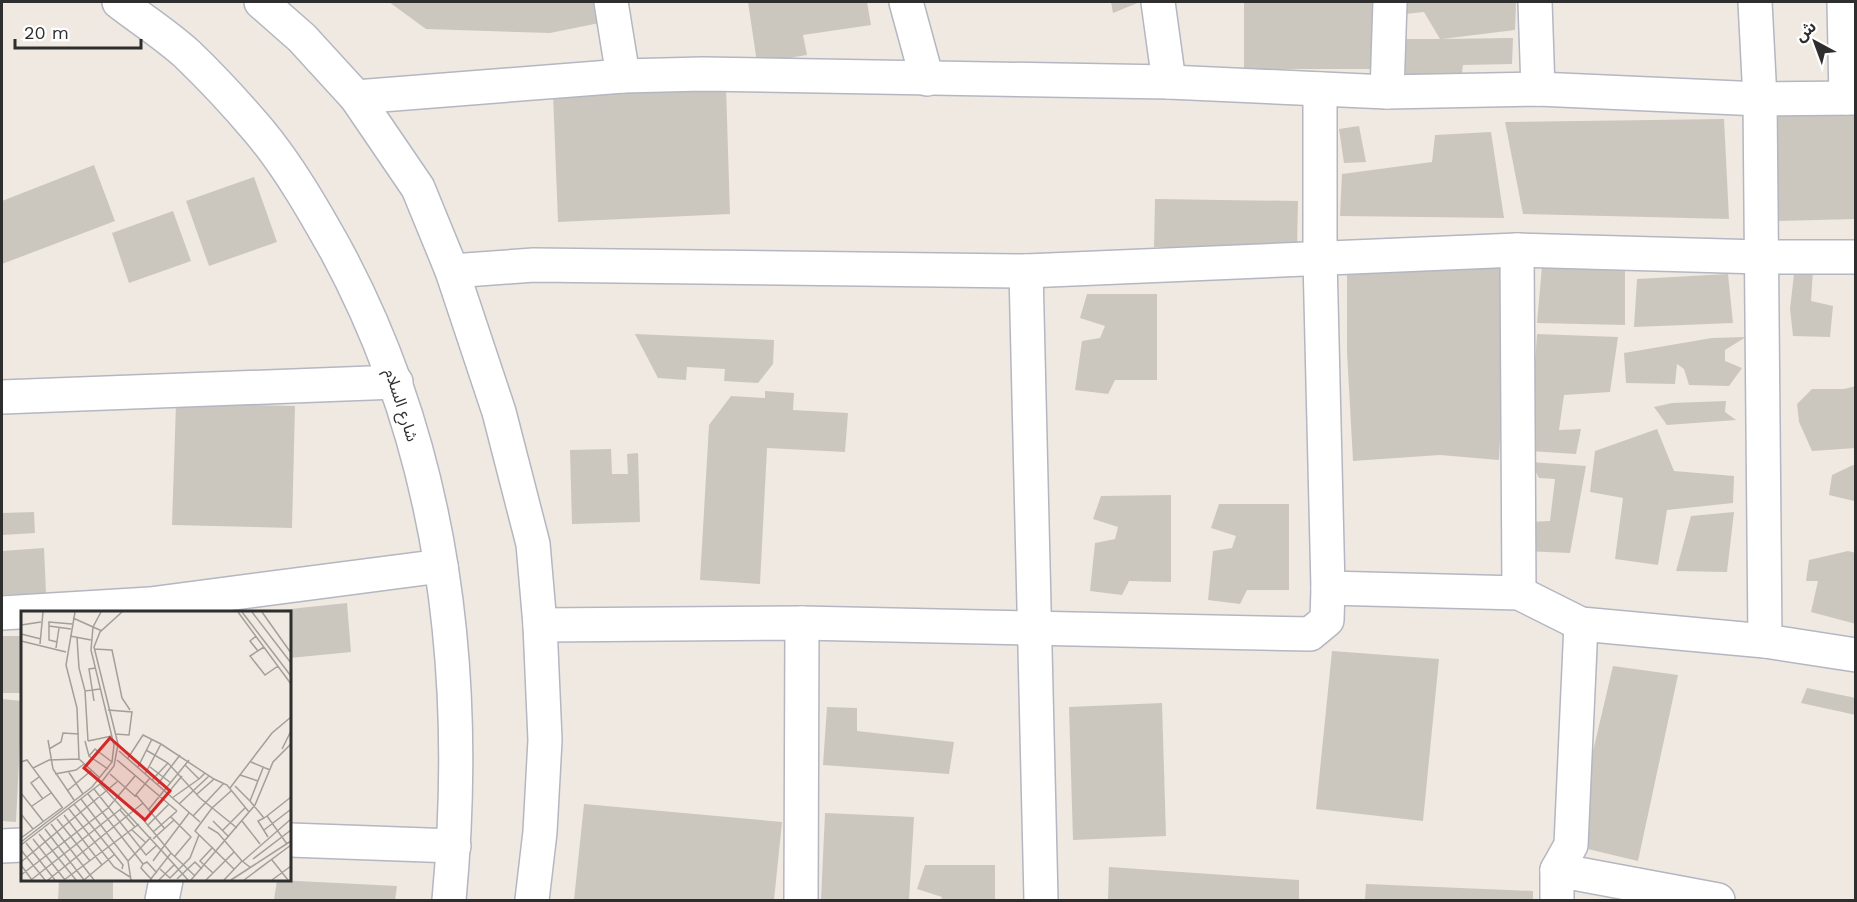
<svg xmlns="http://www.w3.org/2000/svg" width="1857" height="902" viewBox="0 0 1857 902" font-family="'Work Sans','Noto Sans Arabic',sans-serif">
	<style>
		.building { fill: #cbc7bf }
		.lines { fill: none; stroke-linecap: round; stroke-linejoin: round }
		.minor-casing { stroke: #b4b7c1; stroke-width: 36 }
		.minor { stroke: #fff; stroke-width: 33 }
		.labels { text-anchor: middle; stroke-width: 5; stroke-linejoin: round; paint-order: stroke }
		.street-label { font-size: 16px; fill: #2e2e2e; stroke: #fff }
		.inset-road { fill: none; stroke: #a29e99; stroke-width: 1.5 }
		.view { fill: #d62828; fill-opacity: 0.15; stroke: #d62828; stroke-width: 3 }
		.inset-edge { fill: none; stroke: #2e2e2e; stroke-width: 3 }
	</style>
	<rect width="100%" height="100%" fill="#efe9e1"/>
	<g class="building">
		<path d="M 389,2 L 598,2 L 604,22 L 550,33 L 426,29 Z"/>
		<path d="M 748,2 L 867,2 L 871,25 L 803,35 L 807,55 L 757,63 Z"/>
		<path d="M 1111,2 L 1140,2 L 1113,13 Z"/>
		<rect x="1244" y="2" width="130" height="67"/>
		<path d="M 1404,2 L 1516,2 L 1515,30 L 1442,39 L 1513,38 L 1512,64 L 1463,65 L 1461,79 L 1401,78 L 1404,39 L 1440,39 L 1424,12 L 1405,14 Z"/>
		<path d="M 726,87 L 730,214 L 558,222 L 553,94 Z"/>
		<path d="M 1856,114 L 1856,219 L 1775,221 L 1777,115 Z"/>
		<path d="M 1724,119 L 1729,219 L 1523,214 L 1505,122 Z"/>
		<path d="M 1359,126 L 1366,162 L 1344,163 L 1339,129 Z"/>
		<path d="M 1491,132 L 1504,218 L 1340,216 L 1342,174 L 1432,162 L 1435,135 Z"/>
		<path d="M 94,165 L 115,221 L 2,264 L 2,201 Z"/>
		<path d="M 254,177 L 277,242 L 209,266 L 186,201 Z"/>
		<path d="M 1155,199 L 1298,201 L 1297,249 L 1154,247 Z"/>
		<path d="M 173,211 L 191,261 L 129,283 L 112,233 Z"/>
		<path d="M 1508,265 L 1499,460 L 1440,455 L 1353,461 L 1347,352 L 1347,274 Z"/>
		<path d="M 1625,265 L 1625,325 L 1537,323 L 1542,266 Z"/>
		<path d="M 1813,270 L 1811,301 L 1833,306 L 1830,337 L 1793,336 L 1790,309 L 1794,274 Z"/>
		<path d="M 1728,274 L 1733,323 L 1634,327 L 1637,279 Z"/>
		<path d="M 1087,294 L 1157,294 L 1157,380 L 1115,380 L 1108,394 L 1075,390 L 1082,341 L 1100,338 L 1105,326 L 1080,318 Z"/>
		<path d="M 635,334 L 774,340 L 773,364 L 758,383 L 724,381 L 725,369 L 687,367 L 686,380 L 658,378 Z"/>
		<path d="M 1537,334 L 1618,337 L 1610,392 L 1564,395 L 1559,430 L 1581,429 L 1576,454 L 1529,451 Z"/>
		<path d="M 1746,337 L 1725,350 L 1725,361 L 1742,368 L 1729,386 L 1689,385 L 1684,369 L 1677,364 L 1675,384 L 1626,383 L 1624,353 L 1712,338 Z"/>
		<path d="M 1856,386 L 1856,448 L 1812,451 L 1799,422 L 1797,404 L 1812,389 L 1844,389 Z"/>
		<path d="M 765,391 L 794,393 L 793,410 L 848,413 L 845,452 L 767,448 L 760,584 L 700,580 L 709,425 L 731,396 L 765,398 Z"/>
		<path d="M 1726,401 L 1725,412 L 1736,420 L 1667,425 L 1654,407 L 1672,403 Z"/>
		<path d="M 176,403 L 295,406 L 292,528 L 172,525 Z"/>
		<path d="M 1657,429 L 1674,471 L 1734,476 L 1733,503 L 1667,510 L 1658,565 L 1615,559 L 1623,498 L 1590,492 L 1595,451 Z"/>
		<path d="M 611,449 L 612,474 L 628,474 L 627,454 L 638,453 L 640,522 L 572,524 L 570,450 Z"/>
		<path d="M 1531,462 L 1586,466 L 1570,553 L 1524,551 L 1529,522 L 1550,521 L 1555,479 L 1539,478 Z"/>
		<path d="M 1853,465 L 1856,465 L 1854,501 L 1829,495 L 1832,475 Z"/>
		<path d="M 1171,495 L 1171,582 L 1129,581 L 1122,595 L 1090,591 L 1095,543 L 1115,539 L 1118,527 L 1093,519 L 1101,496 Z"/>
		<path d="M 1219,504 L 1289,504 L 1289,590 L 1247,590 L 1240,604 L 1208,600 L 1213,551 L 1232,548 L 1236,536 L 1211,528 Z"/>
		<path d="M 34,512 L 35,533 L 2,535 L 2,513 Z"/>
		<path d="M 1734,512 L 1727,572 L 1676,571 L 1691,516 Z"/>
		<path d="M 44,548 L 46,593 L 2,595 L 2,551 Z"/>
		<path d="M 1848,551 L 1856,553 L 1856,624 L 1811,612 L 1818,581 L 1806,581 L 1809,560 Z"/>
		<path d="M 347,603 L 351,652 L 290,658 L 290,612 L 262,612 Z"/>
		<rect x="2" y="636" width="20" height="57"/>
		<path d="M 1332,651 L 1439,659 L 1423,821 L 1316,809 Z"/>
		<path d="M 1613,666 L 1678,675 L 1638,861 L 1571,845 Z"/>
		<path d="M 1807,688 L 1856,698 L 1856,715 L 1801,703 Z"/>
		<path d="M 2,699 L 22,701 L 16,822 L 2,821 Z"/>
		<path d="M 1162,703 L 1166,836 L 1073,840 L 1069,707 Z"/>
		<path d="M 827,707 L 857,708 L 857,731 L 954,742 L 949,774 L 823,765 Z"/>
		<path d="M 584,804 L 782,822 L 774,900 L 574,900 Z"/>
		<path d="M 825,813 L 914,817 L 909,900 L 821,900 Z"/>
		<path d="M 925,865 L 995,865 L 995,900 L 941,900 L 942,897 L 917,889 Z"/>
		<path d="M 1109,867 L 1299,880 L 1299,900 L 1108,900 Z"/>
		<path d="M 59,880 L 113,880 L 113,900 L 58,900 Z"/>
		<path d="M 277,880 L 397,886 L 395,900 L 274,900 Z"/>
		<path d="M 1366,884 L 1533,891 L 1533,900 L 1365,900 Z"/>
	</g>
	<g class="lines">
		<g class="minor-casing">
			<g id="minor">
				<path d="M 119,2 C 141,19 166,35 187,54 C 212,78 237,105 259,131 C 289,167 313,209 336,250 C 444,450 470,676 449,900"/>
				<path d="M 261,2 L 302,38 L 356,97 L 418,188 L 452,271 L 499,412 L 533,544 L 540,625 L 545,740 L 540,832 L 532,900"/>
				<path d="M 611,2 L 623,76"/>
				<path d="M 906,2 L 927,79"/>
				<path d="M 1158,2 L 1169,82"/>
				<path d="M 1535,2 L 1538,89"/>
				<path d="M 1755,2 L 1760,99 L 1765,641"/>
				<path d="M 1844,2 L 1846,98"/>
				<path d="M 1387,92 L 1390,2"/>
				<path d="M 356,97 L 623,76 L 703,74 L 1169,82 L 1387,92 L 1538,89 L 1760,99 L 1856,98"/>
				<path d="M 1517,250 L 1519,593"/>
				<path d="M 452,271 L 534,265 L 1026,271 L 1517,250 L 1761,257 L 1856,257"/>
				<path d="M 1026,271 L 1041,900"/>
				<path d="M 2,397 L 396,382"/>
				<path d="M 1328,588 L 1519,593 L 1581,624 L 1765,641 L 1856,655"/>
				<path d="M 2,613 L 150,604 L 441,566"/>
				<path d="M 540,625 L 802,623 L 1310,634 L 1327,620 L 1328,588 L 1320,259 L 1320,89"/>
				<path d="M 290,840 L 454,846"/>
				<path d="M 2,846 L 22,845"/>
				<path d="M 1557,870 L 1718,900"/>
				<path d="M 162,900 L 166,880"/>
				<path d="M 801,900 L 802,623"/>
				<path d="M 1557,900 L 1557,870 L 1571,845 L 1581,624"/>
			</g>
		</g>
		<use href="#minor" class="minor"/>
	</g>
	<g class="labels">
		<g class="street-label">
			<text transform="translate(402 405) rotate(72)" y="6">شارع السلام</text>
		</g>
	</g>
	<g transform="translate(21 611)">
		<rect width="270" height="270" fill="#efe9e1"/>
		<path class="inset-road" d="M 54,1 L 45,54 L 56,97 L 58,148 L 79,167M 217,1 L 270,73M 221,1 L 270,65M 231,1 L 270,52M 241,1 L 270,42M 52,7 L 81,20M 0,14 L 20,11M 28,15 L 50,18M 0,23 L 20,28M 49,25 L 70,29M 235,25 L 229,30 L 237,40M 56,27 L 58,57 L 64,80 L 79,78M 0,30 L 45,41M 36,31 L 28,29 L 28,11 L 51,13M 19,33 L 22,1M 243,36 L 229,45 L 244,64 L 257,55M 35,37 L 38,17M 73,38 L 91,39 L 101,87 L 109,99M 64,80 L 67,130M 73,90 L 68,58 L 75,57M 87,99 L 111,101 L 108,124 L 94,123M 27,129 L 32,158 L 53,189M 64,130 L 68,145 L 74,138 L 91,151M 67,130 L 91,125M 28,138 L 40,131 L 42,122 L 58,123M 261,138 L 270,120M 125,139 L 147,152 L 179,187 L 216,217M 98,140 L 179,211M 68,145 L 87,158M 107,147 L 122,124 L 140,133 L 193,168 L 176,183M 96,149 L 156,200M 168,149 L 164,154 L 178,168 L 184,162M 0,151 L 6,149 L 41,196M 230,151 L 249,159M 117,156 L 131,128M 129,156 L 150,172M 12,157 L 28,149 L 58,148M 242,157 L 229,190 L 243,207 L 246,205 L 266,233M 47,160 L 62,183M 34,163 L 55,159 L 63,153M 89,163 L 114,185 L 129,167M 124,163 L 140,133M 219,164 L 237,170M 18,166 L 10,172 L 22,188M 193,168 L 206,174 L 228,201M 131,169 L 147,152M 79,173 L 140,239 L 168,202M 136,174 L 159,144M 214,175 L 229,190M 209,177 L 251,122 L 270,106M 73,178 L 125,244 L 136,234M 46,180 L 71,159M 210,180 L 191,197 L 174,220 L 213,258M 0,182 L 22,210M 67,183 L 122,253M 146,183 L 161,165M 115,184 L 144,218M 151,187 L 178,168M 60,188 L 107,250 L 110,269M 53,193 L 102,254 L 101,258M 158,193 L 188,165M 11,195 L 30,182M 48,198 L 93,256 L 109,266M 128,198 L 164,154M 99,199 L 114,216M 115,200 L 150,242M 0,203 L 12,218M 43,204 L 81,254M 172,205 L 203,172M 246,205 L 270,186M 150,206 L 170,226 L 154,245M 243,207 L 237,210 L 247,226M 36,208 L 69,250M 192,210 L 208,226M 221,210 L 239,233M 30,213 L 73,269M 126,215 L 148,193M 187,216 L 197,222 L 221,250M 24,218 L 63,269M 110,218 L 124,231M 243,219 L 269,199M 201,220 L 224,197M 132,221 L 156,200M 18,223 L 55,269M 0,227 L 42,196M 12,228 L 44,269M 132,228 L 153,209M 0,231 L 71,176 L 91,151 L 93,134 L 70,39 L 72,16 L 80,1M 5,232 L 34,269M 0,234 L 79,173 L 93,155 L 97,133 L 73,36 L 79,21 L 101,1M 192,236 L 179,250 L 192,262M 0,239 L 24,269M 232,248 L 270,219M 251,249 L 267,269M 107,250 L 130,226M 132,250 L 140,239 L 167,269M 222,250 L 270,208M 0,251 L 97,170M 0,254 L 11,269M 139,258 L 149,267 L 169,247 L 178,224M 0,264 L 87,197 L 114,165M 156,268 L 174,251 L 181,258M 10,269 L 101,197M 27,269 L 122,192M 43,269 L 118,213M 63,269 L 94,243M 129,269 L 150,242 L 174,265M 131,269 L 120,257 L 122,253 L 126,251 L 136,262M 138,269 L 154,253M 170,269 L 234,194 L 252,151 L 270,133M 185,269 L 213,241M 203,269 L 221,250 L 230,257M 210,269 L 270,230M 223,269 L 270,234M 251,269 L 270,255"/>
		<path class="view" d="M 89,127 L 149,180 L 124,209 L 63,157 Z"/>
		<rect width="270" height="270" class="inset-edge"/>
	</g>
	<rect width="1857" height="902" fill="none" stroke="#2e2e2e" stroke-width="6"/>
	<g transform="translate(1815 42) rotate(319)" stroke="#ffffff" stroke-width="4.5" paint-order="stroke">
	<path d="M0-4.5L10 22L0 15L-10 22Z" fill="#2e2e2e"/>
	<text y="-9" font-size="16" font-weight="bold" text-anchor="middle" fill="#2e2e2e">ش</text>
	</g>
	<path d="M15 39v9h126v-9" fill="none" stroke="#2e2e2e" stroke-width="3"/>
	<text x="24" y="39" font-size="18" fill="#2e2e2e" stroke="#ffffff" stroke-width="4.5" paint-order="stroke">20 m</text>
</svg>
